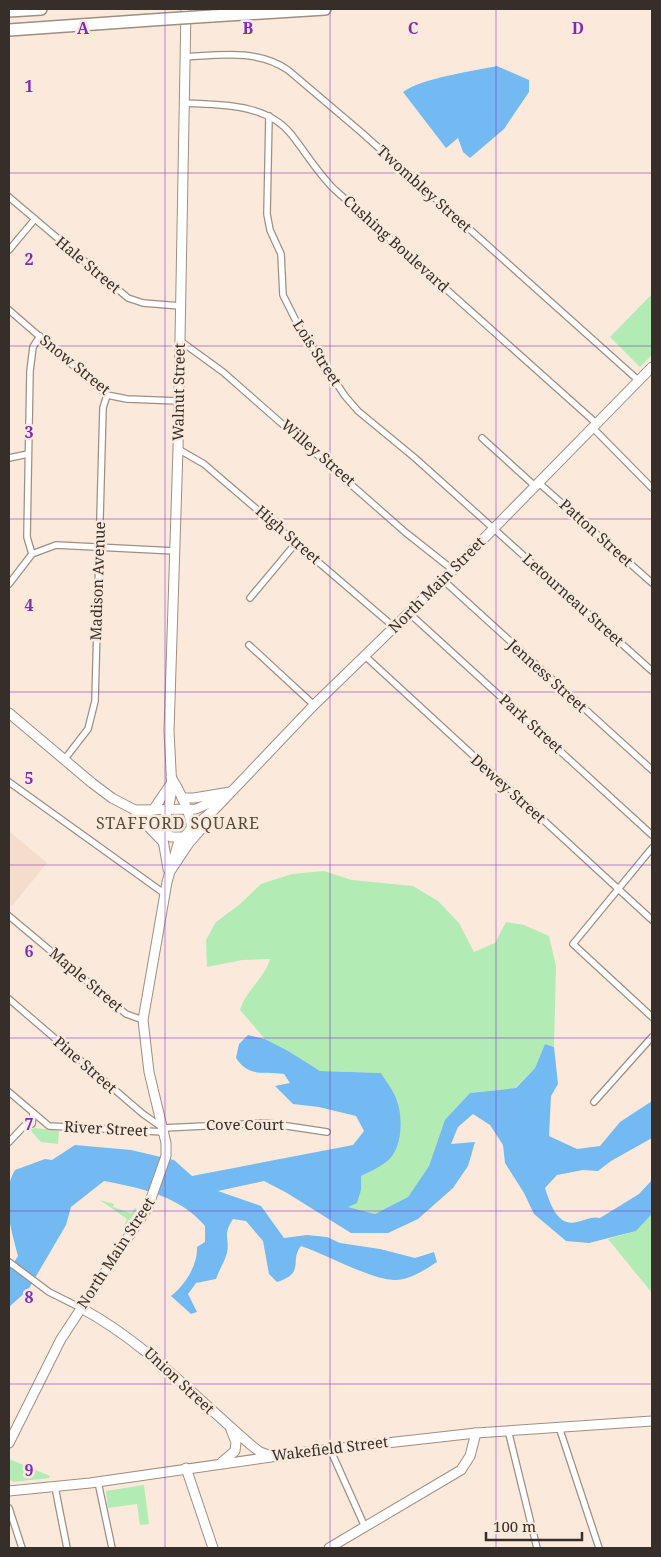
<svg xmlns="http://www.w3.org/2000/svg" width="661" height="1557" viewBox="0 0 661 1557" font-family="'Noto Serif',serif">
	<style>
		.built { fill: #f5ddcb }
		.green { fill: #b2ebb3 }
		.water { fill: #73b9f2 }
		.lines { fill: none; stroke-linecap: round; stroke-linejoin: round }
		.street-casing { stroke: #9f8f82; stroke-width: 8 }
		.secondary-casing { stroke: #9f8f82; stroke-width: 11 }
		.primary-casing { stroke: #9f8f82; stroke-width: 11 }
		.highway-casing { stroke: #9f8f82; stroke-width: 14 }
		.street { stroke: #fff; stroke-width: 5.5 }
		.secondary { stroke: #fff; stroke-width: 9 }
		.primary { stroke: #fff; stroke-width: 9 }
		.highway { stroke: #fff; stroke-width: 11 }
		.highway-bridge-casing { stroke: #9f8f82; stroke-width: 14; stroke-linecap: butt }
		.highway-bridge { stroke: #fff; stroke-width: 11 }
		.grid { fill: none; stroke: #7b2cbf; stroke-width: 1; stroke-opacity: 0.55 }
		.labels { text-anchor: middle; stroke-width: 5; stroke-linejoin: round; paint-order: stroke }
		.street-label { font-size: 15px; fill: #352e29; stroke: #fbeadc }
		.neighbourhood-label { font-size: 16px; letter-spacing: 1px; fill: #584a3e; stroke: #fbeadc }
		.grid-label { font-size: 16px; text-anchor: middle; font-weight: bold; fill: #7b2cbf; stroke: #fbeadc; stroke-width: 5; stroke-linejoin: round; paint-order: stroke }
	</style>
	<rect width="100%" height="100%" fill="#fbeadc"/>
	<path class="built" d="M 9,831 L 47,863 L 12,906 L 9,904 Z"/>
	<g class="green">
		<path d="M 652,294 L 652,355 L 640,367 L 610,337 Z"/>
		<circle cx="177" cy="823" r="8"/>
		<path d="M 324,871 L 352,880 L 413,886 L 438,901 L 459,923 L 474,952 L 495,943 L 506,922 L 524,925 L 549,936 L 556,966 L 554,1047 L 545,1044 L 535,1068 L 515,1088 L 470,1093 L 446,1120 L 429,1166 L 408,1197 L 375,1214 L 347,1207 L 361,1190 L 361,1176 L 387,1162 L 398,1102 L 381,1073 L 320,1071 L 265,1039 L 240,1010 C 246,990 265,978 270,959 L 242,960 L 207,967 L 206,940 L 216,922 L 239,905 L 261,884 L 292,874 Z"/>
		<path d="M 35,1128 L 59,1131 L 58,1144 L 41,1142 L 30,1130 Z"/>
		<path d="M 100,1200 L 114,1204 L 113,1207 L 131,1213 L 135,1208 L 137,1209 L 127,1225 L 125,1224 L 127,1219 Z"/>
		<path d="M 652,1214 L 652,1293 L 608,1239 L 636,1231 Z"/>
		<path d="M 9,1459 L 50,1476 L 49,1478 L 13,1482 L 9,1479 Z"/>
		<path d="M 144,1485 L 149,1524 L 140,1525 L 137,1504 L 108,1508 L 106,1491 Z"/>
	</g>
	<g class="water">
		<path d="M 497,66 L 529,80 L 529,92 L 504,129 L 470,158 L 463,152 L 458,138 L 446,148 L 403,92 C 422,78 473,71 497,66 Z"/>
		<path d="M 248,1035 L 265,1039 L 288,1051 L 320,1071 L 381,1073 C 387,1083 396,1094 398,1104 C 403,1122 402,1151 385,1163 C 378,1168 369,1172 361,1176 L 361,1190 L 357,1203 L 348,1207 L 375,1214 L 408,1197 L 429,1166 L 445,1120 L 470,1093 L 516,1088 L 535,1068 L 545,1044 L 554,1047 L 558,1084 L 551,1096 L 549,1136 L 577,1149 L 600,1146 L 620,1122 L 652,1101 L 652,1138 L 611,1161 L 598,1171 L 583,1170 L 557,1175 L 545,1188 C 550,1203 557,1227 577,1222 C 585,1220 592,1216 600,1218 L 639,1194 L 652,1180 L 652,1214 L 636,1231 L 589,1243 L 566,1241 L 534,1214 L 524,1193 L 505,1163 L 503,1145 L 490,1125 L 473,1114 L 458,1127 L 451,1144 L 475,1142 L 468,1166 L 453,1188 L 418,1219 L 388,1233 L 351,1233 L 287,1193 L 264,1181 L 218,1191 L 261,1206 L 284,1238 L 307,1235 L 327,1237 L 340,1243 L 380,1249 L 415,1258 L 434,1252 L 437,1262 C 426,1269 410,1280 395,1280 C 372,1280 325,1254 301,1246 C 289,1260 306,1273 277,1282 L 269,1274 L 263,1241 L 246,1221 L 233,1219 C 222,1236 230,1237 227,1253 C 224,1263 219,1270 216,1279 L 196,1283 L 188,1294 L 197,1312 L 191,1314 L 171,1296 C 185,1285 198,1265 197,1247 L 205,1242 L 205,1226 C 180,1196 141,1188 104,1181 L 71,1207 L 66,1225 L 28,1290 L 9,1307 L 9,1270 L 18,1256 C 11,1229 0,1195 15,1170 L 45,1159 L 52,1160 L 75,1145 L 131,1150 L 174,1160 L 192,1176 L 353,1145 L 364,1131 L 356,1116 L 319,1107 L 293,1104 L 275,1086 L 290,1083 L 284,1074 C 264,1071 249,1078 236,1058 L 239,1044 Z"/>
	</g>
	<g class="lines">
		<g class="street-casing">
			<g id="street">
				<path d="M 185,57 C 220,55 257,49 288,70 L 361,132 L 638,380"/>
				<path d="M 183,103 C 220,105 266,103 291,134 C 306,153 317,172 334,189 L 596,423"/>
				<path d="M 269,116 L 267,214 L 270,230 L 281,254 L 283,295 L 300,329 L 345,396 L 358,411 L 415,458 L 652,671"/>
				<path d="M 9,197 L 128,298 L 143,303 L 180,306"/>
				<path d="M 9,250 L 35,219"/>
				<path d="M 9,310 L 107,395 L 127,399 L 179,401"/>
				<path d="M 179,340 L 223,372 L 405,532 L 453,570"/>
				<path d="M 592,427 L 652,488"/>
				<path d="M 482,438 L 536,487"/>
				<path d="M 178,449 L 204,464 L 394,627"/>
				<path d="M 9,458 L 28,454"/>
				<path d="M 539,483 L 652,583"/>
				<path d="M 32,554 L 27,537 L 30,371 L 33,347 L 40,336"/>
				<path d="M 443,580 L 652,770"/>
				<path d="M 9,584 L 32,554 L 56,545 L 175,551"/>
				<path d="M 250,598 L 296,543"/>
				<path d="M 409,613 L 652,835"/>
				<path d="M 249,645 L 314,705"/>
				<path d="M 365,656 L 652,920"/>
				<path d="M 64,760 L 88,729 L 95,701 L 103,408 L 107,395"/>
				<path d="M 9,782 L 165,894"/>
				<path d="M 652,848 L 573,944 L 652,1017"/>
				<path d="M 9,916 L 126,1014 L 143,1020"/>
				<path d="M 9,999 L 143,1114 L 163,1128 L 267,1123 L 327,1132"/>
				<path d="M 9,1092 L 49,1126 L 164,1132"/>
				<path d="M 594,1102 L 652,1037"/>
				<path d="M 9,1142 L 24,1126 L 32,1124 L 33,1113"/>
				<path d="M 9,1262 L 49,1292 L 81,1308"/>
				<path d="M 559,1427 L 599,1548"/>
				<path d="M 508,1430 L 537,1548"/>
				<path d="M 330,1449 L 365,1527"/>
				<path d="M 98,1482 L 112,1548"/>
				<path d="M 55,1487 L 67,1548"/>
				<path d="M 9,1508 L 22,1548"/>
			</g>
		</g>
		<g class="secondary-casing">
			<g id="secondary">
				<path d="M 9,713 L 92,783 L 112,798 L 154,820 L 171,837 L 183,837"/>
				<path d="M 171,777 C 178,788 193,817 191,829"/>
				<path d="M 182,798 L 194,798 L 230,792"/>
				<path d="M 135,810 L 196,809 L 212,802 L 221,802"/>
				<path d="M 153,810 L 170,785"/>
				<path d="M 136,814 L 163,842"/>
				<path d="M 168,869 L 161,828 L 168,810 L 172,790 L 169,731 L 178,449 L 186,9"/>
				<path d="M 171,870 L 189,843 L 210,819"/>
				<path d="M 81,1308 C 146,1343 195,1397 251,1445 L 260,1452 L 271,1456"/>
				<path d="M 9,1443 L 61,1339 L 148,1207 L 166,1156 L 166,1143 L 149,1072 L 143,1020 L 167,882 L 178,844 L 191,829 L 215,809 L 314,705 L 453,570 L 652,367"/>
				<path d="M 222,1462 L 235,1451 L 236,1442 L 231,1430"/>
				<path d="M 186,1468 L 213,1548"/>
				<path d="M 9,1491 L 90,1483 L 306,1452 L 476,1433"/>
			</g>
		</g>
		<g class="primary-casing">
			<path id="primary" d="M 329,1548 L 461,1470 L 470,1456 L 476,1433 L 652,1421"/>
		</g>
		<g class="highway-casing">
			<g id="highway">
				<path d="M 9,11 L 41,9"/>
				<path d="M 212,16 L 325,9"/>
				<path d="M 9,30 L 166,19"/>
			</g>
		</g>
		<use href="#street" class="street"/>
		<use href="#secondary" class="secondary"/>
		<use href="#primary" class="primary"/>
		<use href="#highway" class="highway"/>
		<g class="highway-bridge-casing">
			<path id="highway-bridge" d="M 166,19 L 212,16"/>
		</g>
		<use href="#highway-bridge" class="highway-bridge"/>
	</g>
	<path class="grid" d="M 165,9 L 165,1548M 330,9 L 330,1548M 496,9 L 496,1548M 9,173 L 652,173M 9,346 L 652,346M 9,519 L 652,519M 9,692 L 652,692M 9,865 L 652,865M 9,1038 L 652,1038M 9,1211 L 652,1211M 9,1384 L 652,1384"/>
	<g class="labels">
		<g class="street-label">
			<text transform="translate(424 189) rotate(42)" y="5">Twombley Street</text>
			<text transform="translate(396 244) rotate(42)" y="5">Cushing Boulevard</text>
			<text transform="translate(88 265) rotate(40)" y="5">Hale Street</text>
			<text transform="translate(317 353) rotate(57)" y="5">Lois Street</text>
			<text transform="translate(75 365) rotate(39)" y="5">Snow Street</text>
			<text transform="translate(179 392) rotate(-89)" y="5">Walnut Street</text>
			<text transform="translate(318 453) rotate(41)" y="5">Willey Street</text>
			<text transform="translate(596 533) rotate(42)" y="5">Patton Street</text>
			<text transform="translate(288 535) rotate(41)" y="5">High Street</text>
			<text transform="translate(98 581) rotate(-88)" y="5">Madison Avenue</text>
			<text transform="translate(437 585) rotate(-45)" y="5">North Main Street</text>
			<text transform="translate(573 600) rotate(42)" y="5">Letourneau Street</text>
			<text transform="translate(547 676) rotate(42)" y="5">Jenness Street</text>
			<text transform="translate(531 724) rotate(42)" y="5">Park Street</text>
			<text transform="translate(508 789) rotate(42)" y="5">Dewey Street</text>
			<text transform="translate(86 980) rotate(40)" y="5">Maple Street</text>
			<text transform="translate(85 1065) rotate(41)" y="5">Pine Street</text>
			<text x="245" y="1130">Cove Court</text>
			<text transform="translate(106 1129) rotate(3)" y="5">River Street</text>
			<text transform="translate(116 1253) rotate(-57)" y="5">North Main Street</text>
			<text transform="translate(179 1381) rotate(43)" y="5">Union Street</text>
			<text transform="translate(330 1449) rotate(-7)" y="5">Wakefield Street</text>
		</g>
		<g class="neighbourhood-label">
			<text x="178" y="829">STAFFORD SQUARE</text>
		</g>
	</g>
	<g class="grid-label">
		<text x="83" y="34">A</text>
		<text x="248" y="34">B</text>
		<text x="413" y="34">C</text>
		<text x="578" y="34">D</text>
		<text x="29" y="92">1</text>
		<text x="29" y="265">2</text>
		<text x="29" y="438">3</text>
		<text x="29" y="611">4</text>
		<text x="29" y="784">5</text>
		<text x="29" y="957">6</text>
		<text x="29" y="1130">7</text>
		<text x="29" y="1303">8</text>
		<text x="29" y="1476">9</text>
	</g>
	<rect width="661" height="1557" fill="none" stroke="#352e29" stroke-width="20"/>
	<path d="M486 1532v8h96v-8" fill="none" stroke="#352e29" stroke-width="2.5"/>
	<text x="493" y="1532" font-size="15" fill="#352e29" stroke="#fbeadc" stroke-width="4" paint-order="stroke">100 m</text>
</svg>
